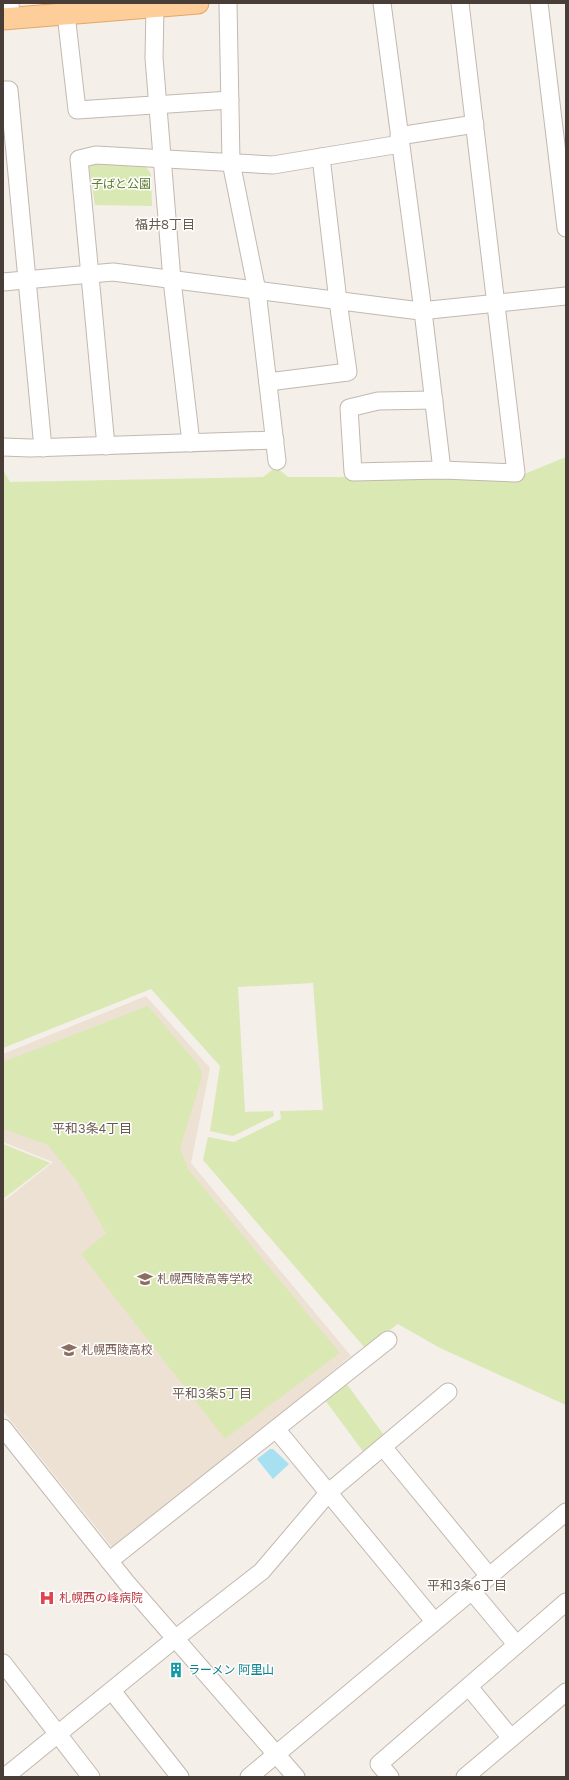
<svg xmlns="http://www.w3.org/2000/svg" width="569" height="1780" viewBox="0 0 569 1780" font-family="Karla,'Noto Sans JP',sans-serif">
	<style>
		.education { fill: #ede1d3 }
		.green { fill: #dae8b3 }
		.water { fill: #a7e0f0 }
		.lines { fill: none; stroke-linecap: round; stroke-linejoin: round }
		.minor-casing { stroke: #c3b8af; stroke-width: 19 }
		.major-casing { stroke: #e3a769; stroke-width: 23 }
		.minor { stroke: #fff; stroke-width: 17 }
		.major { stroke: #fdce99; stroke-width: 21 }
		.labels { text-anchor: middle; stroke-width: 3; stroke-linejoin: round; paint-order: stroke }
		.park-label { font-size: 12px; fill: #587a2a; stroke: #fff }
		.education-label { font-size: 12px; fill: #785e54; stroke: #fff; text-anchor: start }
		.health-label { font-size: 12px; fill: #be3a42; stroke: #fff; text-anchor: start }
		.culture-label { font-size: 12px; fill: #0d838f; stroke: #fff; text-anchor: start }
		.neighbourhood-label { font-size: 13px; fill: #6b5a4f; stroke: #fff }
	</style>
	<rect width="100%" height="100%" fill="#f4efe9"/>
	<path class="education" d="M 146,996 L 210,1068 L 191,1163 L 351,1356 L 115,1551 L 3,1411 L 3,1202 L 53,1162 L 3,1142 L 3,1054 Z"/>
	<g class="green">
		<path d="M 96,162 L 144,164 L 151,174 L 152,206 L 95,205 L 89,167 Z"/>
		<path d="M 566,457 L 566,1405 L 440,1348 L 398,1324 L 365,1348 L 203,1160 L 208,1137 L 234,1142 L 281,1119 L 280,1111 L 323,1110 L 313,983 L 238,987 L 245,1112 L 273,1111 L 274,1116 L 233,1136 L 210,1131 L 220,1066 L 151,989 L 3,1048 L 3,470 L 10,482 L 263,477 L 276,467 L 288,477 L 517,477 Z"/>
		<path d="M 148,1006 L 200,1067 L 202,1077 L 180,1148 L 188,1169 L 340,1353 L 225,1439 L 81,1254 L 106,1233 L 76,1180 L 48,1145 L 3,1129 L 3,1062 Z"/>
		<path d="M 3,1144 L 50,1163 L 3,1199 Z"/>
		<path d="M 346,1383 L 386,1438 L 365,1454 L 325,1400 Z"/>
	</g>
	<path class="water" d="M 270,1449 L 273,1449 L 289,1464 L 273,1479 L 257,1459 Z"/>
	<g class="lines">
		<g class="minor-casing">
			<g id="minor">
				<path d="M 10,3 L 11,19"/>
				<path d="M 228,3 L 231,162 L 257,291 L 277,461"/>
				<path d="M 382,3 L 423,311 L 442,470"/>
				<path d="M 539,3 L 566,228"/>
				<path d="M 155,7 L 154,58 L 172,280 L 191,443"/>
				<path d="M 66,14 L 77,110 L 230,100"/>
				<path d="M 3,90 L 9,90 L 43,448"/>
				<path d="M 399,136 L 475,124"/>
				<path d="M 3,282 L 113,272 L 420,311 L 566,296"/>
				<path d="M 268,382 L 348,372 L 338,301 L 321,157"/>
				<path d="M 434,400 L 378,401 L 349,408 L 353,472 L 442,470 L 516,473 L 460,3"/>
				<path d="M 106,446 L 79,159 L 96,155 L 273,165 L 400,144"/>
				<path d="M 3,447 L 30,448 L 275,440"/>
				<path d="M 3,1428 L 126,1582 L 296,1777"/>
				<path d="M 276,1429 L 434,1621"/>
				<path d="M 383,1447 L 489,1576"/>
				<path d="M 109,1561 L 388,1340"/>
				<path d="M 471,1590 L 516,1644"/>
				<path d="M 3,1663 L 91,1777"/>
				<path d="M 469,1687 L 511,1738"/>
				<path d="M 112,1691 L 180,1777"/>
				<path d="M 5,1777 L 176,1638 L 262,1571 L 329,1492 L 448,1392"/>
				<path d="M 249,1777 L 566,1512"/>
				<path d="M 390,1777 L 379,1764 L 566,1602"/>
				<path d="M 465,1777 L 566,1692"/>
			</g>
		</g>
		<g class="major-casing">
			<path id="major" d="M 3,19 L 198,3"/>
		</g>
		<use href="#minor" class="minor"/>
		<use href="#major" class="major"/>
	</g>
	<defs>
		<g id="school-bare" transform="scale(1.2)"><path d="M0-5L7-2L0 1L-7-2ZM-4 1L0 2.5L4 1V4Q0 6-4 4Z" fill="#8d6e63" stroke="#fff" stroke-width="2.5" paint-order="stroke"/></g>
		<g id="hospital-bare" transform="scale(1.2)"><path d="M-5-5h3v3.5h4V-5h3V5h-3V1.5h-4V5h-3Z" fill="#e0444e" stroke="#fff" stroke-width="2.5" paint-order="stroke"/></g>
		<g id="building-bare" transform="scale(1.2)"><path d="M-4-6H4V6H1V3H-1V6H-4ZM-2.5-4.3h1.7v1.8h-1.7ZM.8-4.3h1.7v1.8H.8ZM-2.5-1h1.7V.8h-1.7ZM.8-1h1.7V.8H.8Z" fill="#0f9aa8" stroke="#fff" stroke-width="2.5" paint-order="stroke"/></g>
	</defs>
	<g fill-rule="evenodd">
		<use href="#school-bare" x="145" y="1279"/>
		<use href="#school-bare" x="69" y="1350"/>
		<use href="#hospital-bare" x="47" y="1598"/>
		<use href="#building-bare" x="176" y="1670"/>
	</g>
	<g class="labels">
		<g class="park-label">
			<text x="121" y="188">子ばと公園</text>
		</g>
		<g class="education-label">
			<text x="157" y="1283">札幌西陵高等学校</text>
			<text x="81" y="1354">札幌西陵高校</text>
		</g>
		<g class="health-label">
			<text x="59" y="1602">札幌西の峰病院</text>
		</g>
		<g class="culture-label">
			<text x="188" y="1674">ラーメン 阿里山</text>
		</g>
		<g class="neighbourhood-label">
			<text x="165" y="229">福井8丁目</text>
			<text x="92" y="1133">平和3条4丁目</text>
			<text x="212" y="1398">平和3条5丁目</text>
			<text x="467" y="1590">平和3条6丁目</text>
		</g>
	</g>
	<rect width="569" height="1780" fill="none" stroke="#483e37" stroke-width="8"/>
</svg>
